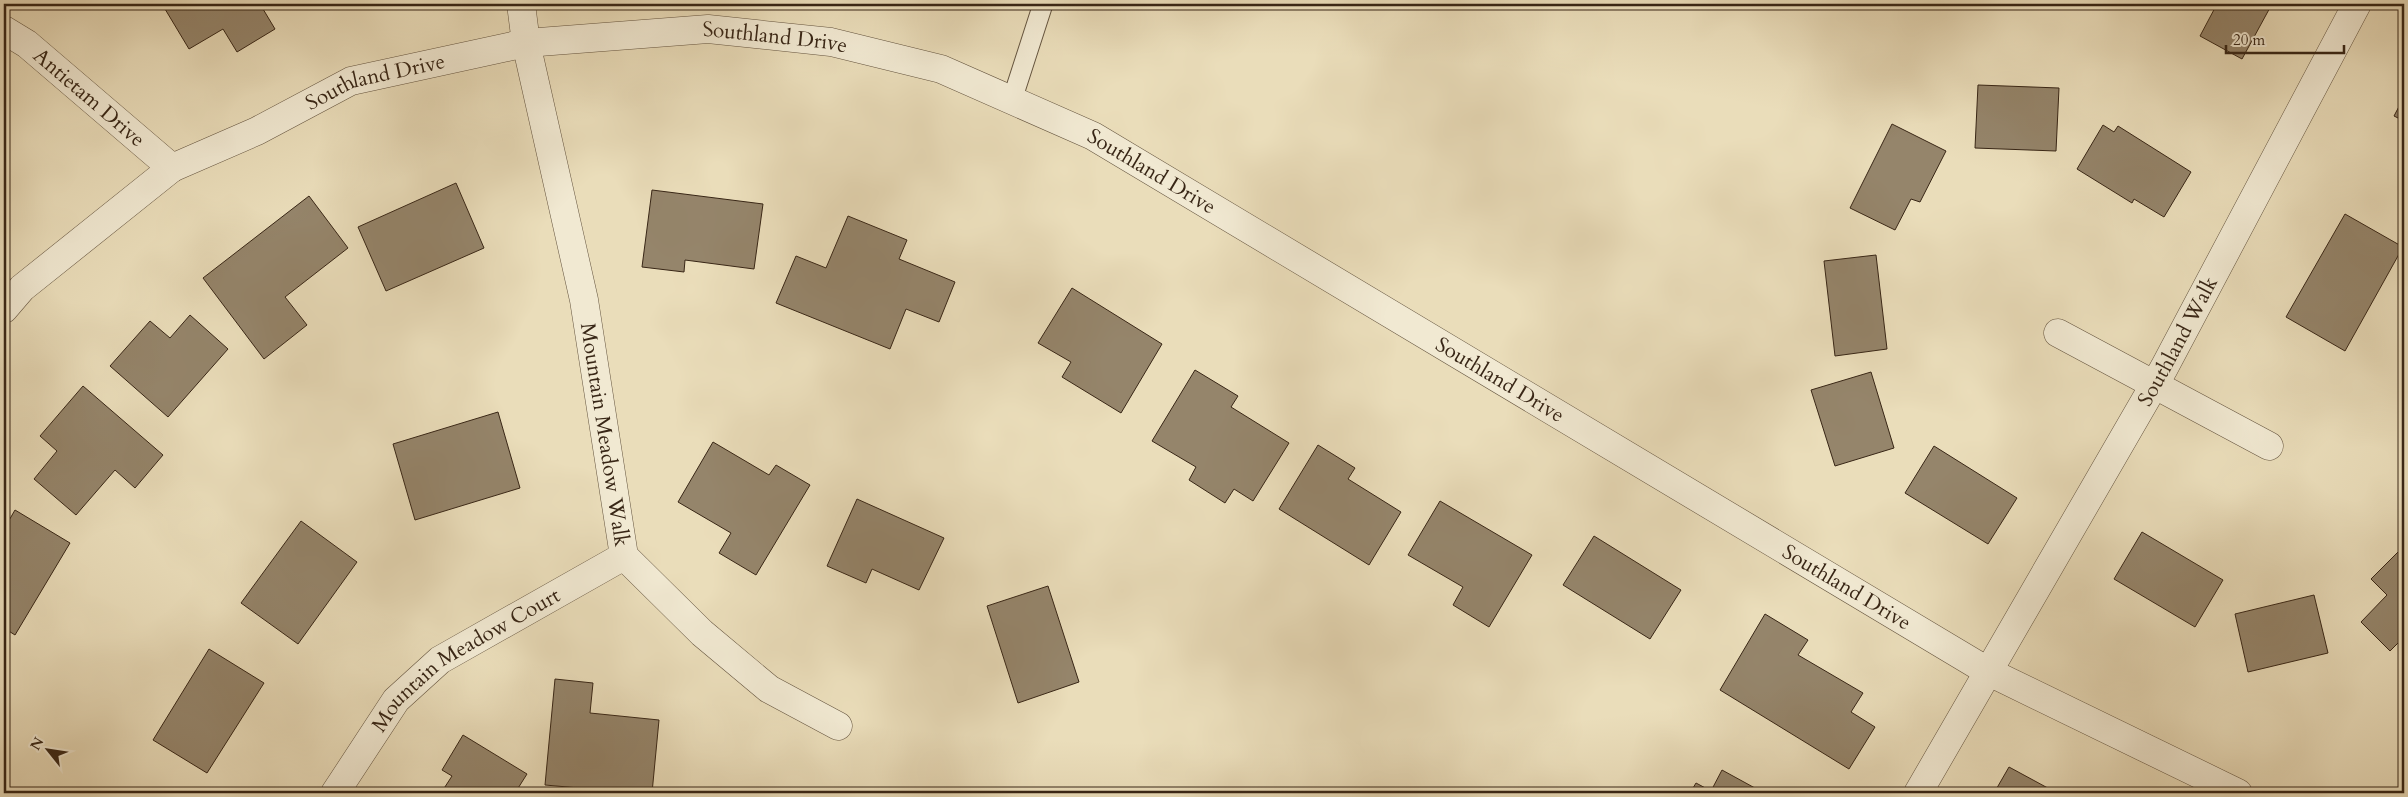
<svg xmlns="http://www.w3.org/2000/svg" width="2408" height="797" viewBox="0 0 2408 797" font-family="Cardo,serif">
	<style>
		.building { fill: #95856b; stroke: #382616 }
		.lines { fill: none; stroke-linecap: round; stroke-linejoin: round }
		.lane-casing { stroke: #64543f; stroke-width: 21 }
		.street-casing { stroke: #64543f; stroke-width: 29 }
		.lane { stroke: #f1e9d2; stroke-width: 19 }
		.street { stroke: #f1e9d2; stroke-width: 28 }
		.labels { text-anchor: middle; stroke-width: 4.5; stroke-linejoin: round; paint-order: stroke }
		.street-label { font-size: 21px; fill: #382616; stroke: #f1e9d2 }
	</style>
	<rect width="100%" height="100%" fill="#eaddba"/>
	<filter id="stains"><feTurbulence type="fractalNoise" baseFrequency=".004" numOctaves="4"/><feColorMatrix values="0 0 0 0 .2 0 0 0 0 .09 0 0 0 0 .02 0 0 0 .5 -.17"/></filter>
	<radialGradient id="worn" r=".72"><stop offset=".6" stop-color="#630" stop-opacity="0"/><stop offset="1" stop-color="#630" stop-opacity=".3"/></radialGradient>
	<g class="building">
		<path d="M 162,4 L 260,4 L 275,29 L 237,52 L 223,29 L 189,49 Z"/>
		<path d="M 2217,4 L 2272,4 L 2242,59 L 2200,36 Z"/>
		<path d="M 1978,85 L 2059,88 L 2056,151 L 1975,148 Z"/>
		<path d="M 2404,97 L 2404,121 L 2394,116 Z"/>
		<path d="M 1892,124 L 1946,151 L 1920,202 L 1911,199 L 1895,230 L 1850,208 Z"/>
		<path d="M 2103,125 L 2114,132 L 2118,126 L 2191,172 L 2164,217 L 2134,199 L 2132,203 L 2077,169 Z"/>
		<path d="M 456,183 L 484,248 L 386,291 L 358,227 Z"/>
		<path d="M 652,190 L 763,204 L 754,269 L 685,260 L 684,272 L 642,267 Z"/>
		<path d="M 309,196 L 348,248 L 285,297 L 307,325 L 264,359 L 203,278 Z"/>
		<path d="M 2345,214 L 2403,247 L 2345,351 L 2286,317 Z"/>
		<path d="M 848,216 L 907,240 L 899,259 L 955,282 L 939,322 L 906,309 L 890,349 L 776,303 L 796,256 L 826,268 Z"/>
		<path d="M 1876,255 L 1887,349 L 1835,356 L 1824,261 Z"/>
		<path d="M 1072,288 L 1162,344 L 1121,413 L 1062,377 L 1071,362 L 1038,343 Z"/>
		<path d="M 190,315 L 228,349 L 168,417 L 110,366 L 150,321 L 170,338 Z"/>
		<path d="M 1195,370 L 1238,396 L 1231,407 L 1289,443 L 1253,501 L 1234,489 L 1225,503 L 1189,480 L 1196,467 L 1152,441 Z"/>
		<path d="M 1871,372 L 1894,448 L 1835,466 L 1811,390 Z"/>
		<path d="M 83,386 L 163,455 L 135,488 L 115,470 L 76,515 L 34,479 L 57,451 L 40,436 Z"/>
		<path d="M 498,412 L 520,488 L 415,520 L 393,444 Z"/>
		<path d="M 713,442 L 769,475 L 776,465 L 810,485 L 756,575 L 719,553 L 731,533 L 678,502 Z"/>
		<path d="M 1318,445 L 1355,468 L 1348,479 L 1401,512 L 1369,565 L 1279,509 Z"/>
		<path d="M 1934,446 L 2017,498 L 1988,544 L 1905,493 Z"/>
		<path d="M 857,499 L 944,538 L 919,590 L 872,569 L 866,583 L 827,566 Z"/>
		<path d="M 1440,501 L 1532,555 L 1489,627 L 1453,605 L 1463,587 L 1408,555 Z"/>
		<path d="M 15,510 L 70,543 L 15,635 L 4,628 L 4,529 Z"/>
		<path d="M 301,521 L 357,562 L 298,644 L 241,603 Z"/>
		<path d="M 2142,532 L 2223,580 L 2195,627 L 2114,579 Z"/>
		<path d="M 1594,536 L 1681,590 L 1650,639 L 1563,585 Z"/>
		<path d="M 2404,546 L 2404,637 L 2390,651 L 2361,622 L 2387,595 L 2371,579 Z"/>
		<path d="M 1048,586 L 1079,682 L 1018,703 L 987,606 Z"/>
		<path d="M 2314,595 L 2328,653 L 2248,672 L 2235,614 Z"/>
		<path d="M 1765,614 L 1808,640 L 1798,655 L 1863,693 L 1851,712 L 1875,727 L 1849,769 L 1720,690 Z"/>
		<path d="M 209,649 L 264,683 L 207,773 L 153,740 Z"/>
		<path d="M 555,679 L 593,683 L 590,713 L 659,720 L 652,793 L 613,793 L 613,791 L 545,785 Z"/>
		<path d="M 463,735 L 527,774 L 515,793 L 441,793 L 452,776 L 442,770 Z"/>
		<path d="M 2009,767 L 2057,793 L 1994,793 Z"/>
		<path d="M 1722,770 L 1764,793 L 1690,793 L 1696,783 L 1711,791 Z"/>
	</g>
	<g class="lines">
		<g class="lane-casing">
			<path id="lane" d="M 1012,100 L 1043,4"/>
		</g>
		<g class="street-casing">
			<g id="street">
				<path id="s1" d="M 521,4 L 526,43 L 584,300 L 624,556 L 702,633 L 769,689 L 838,726"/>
				<path id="s2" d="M 4,30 L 27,44 L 172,168"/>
				<path id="s3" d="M 4,309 L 22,288 L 172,168 L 257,131 L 351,81 L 526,43 L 708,29 L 831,42 L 941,69 L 1093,136 L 1989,672 L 2238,793"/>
				<path d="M 2058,333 L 2269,446"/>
				<path id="s4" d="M 335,793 L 396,700 L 440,660 L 624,556"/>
				<path id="s5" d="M 1918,793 L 2164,368 L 2357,4"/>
			</g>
		</g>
		<use href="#lane" class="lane"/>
		<use href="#street" class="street"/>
	</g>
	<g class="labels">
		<g class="street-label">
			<text dy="7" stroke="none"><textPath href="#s3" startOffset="848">Southland Drive</textPath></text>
			<text dy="7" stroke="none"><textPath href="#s3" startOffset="442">Southland Drive</textPath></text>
			<text dy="7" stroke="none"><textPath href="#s2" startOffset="109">Antietam Drive</textPath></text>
			<text dy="7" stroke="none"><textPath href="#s3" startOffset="1252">Southland Drive</textPath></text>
			<text dy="7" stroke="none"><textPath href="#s5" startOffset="521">Southland Walk</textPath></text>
			<text dy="7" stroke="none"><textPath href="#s3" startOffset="1658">Southland Drive</textPath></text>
			<text dy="7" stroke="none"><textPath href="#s1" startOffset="439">Mountain Meadow Walk</textPath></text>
			<text dy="7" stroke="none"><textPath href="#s3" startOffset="2062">Southland Drive</textPath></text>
			<text dy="7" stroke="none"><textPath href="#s4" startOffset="191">Mountain Meadow Court</textPath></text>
		</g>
	</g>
	<rect width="2408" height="797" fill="none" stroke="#eaddba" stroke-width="20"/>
	<rect x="5" y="5" width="2398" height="787" fill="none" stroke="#382616" stroke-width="2.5"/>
	<rect x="10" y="10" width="2388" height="777" fill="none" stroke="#382616"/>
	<g transform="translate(48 750) rotate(300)" stroke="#f1e9d2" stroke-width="4" paint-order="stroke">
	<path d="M0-4L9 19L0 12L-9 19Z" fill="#382616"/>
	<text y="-8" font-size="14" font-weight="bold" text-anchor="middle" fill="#382616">N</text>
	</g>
	<path d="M2226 45v8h118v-8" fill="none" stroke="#382616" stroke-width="2.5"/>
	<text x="2233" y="45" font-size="15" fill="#382616" stroke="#f1e9d2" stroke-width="4" paint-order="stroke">20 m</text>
	<rect width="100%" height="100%" filter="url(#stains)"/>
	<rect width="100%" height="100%" fill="url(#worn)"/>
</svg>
